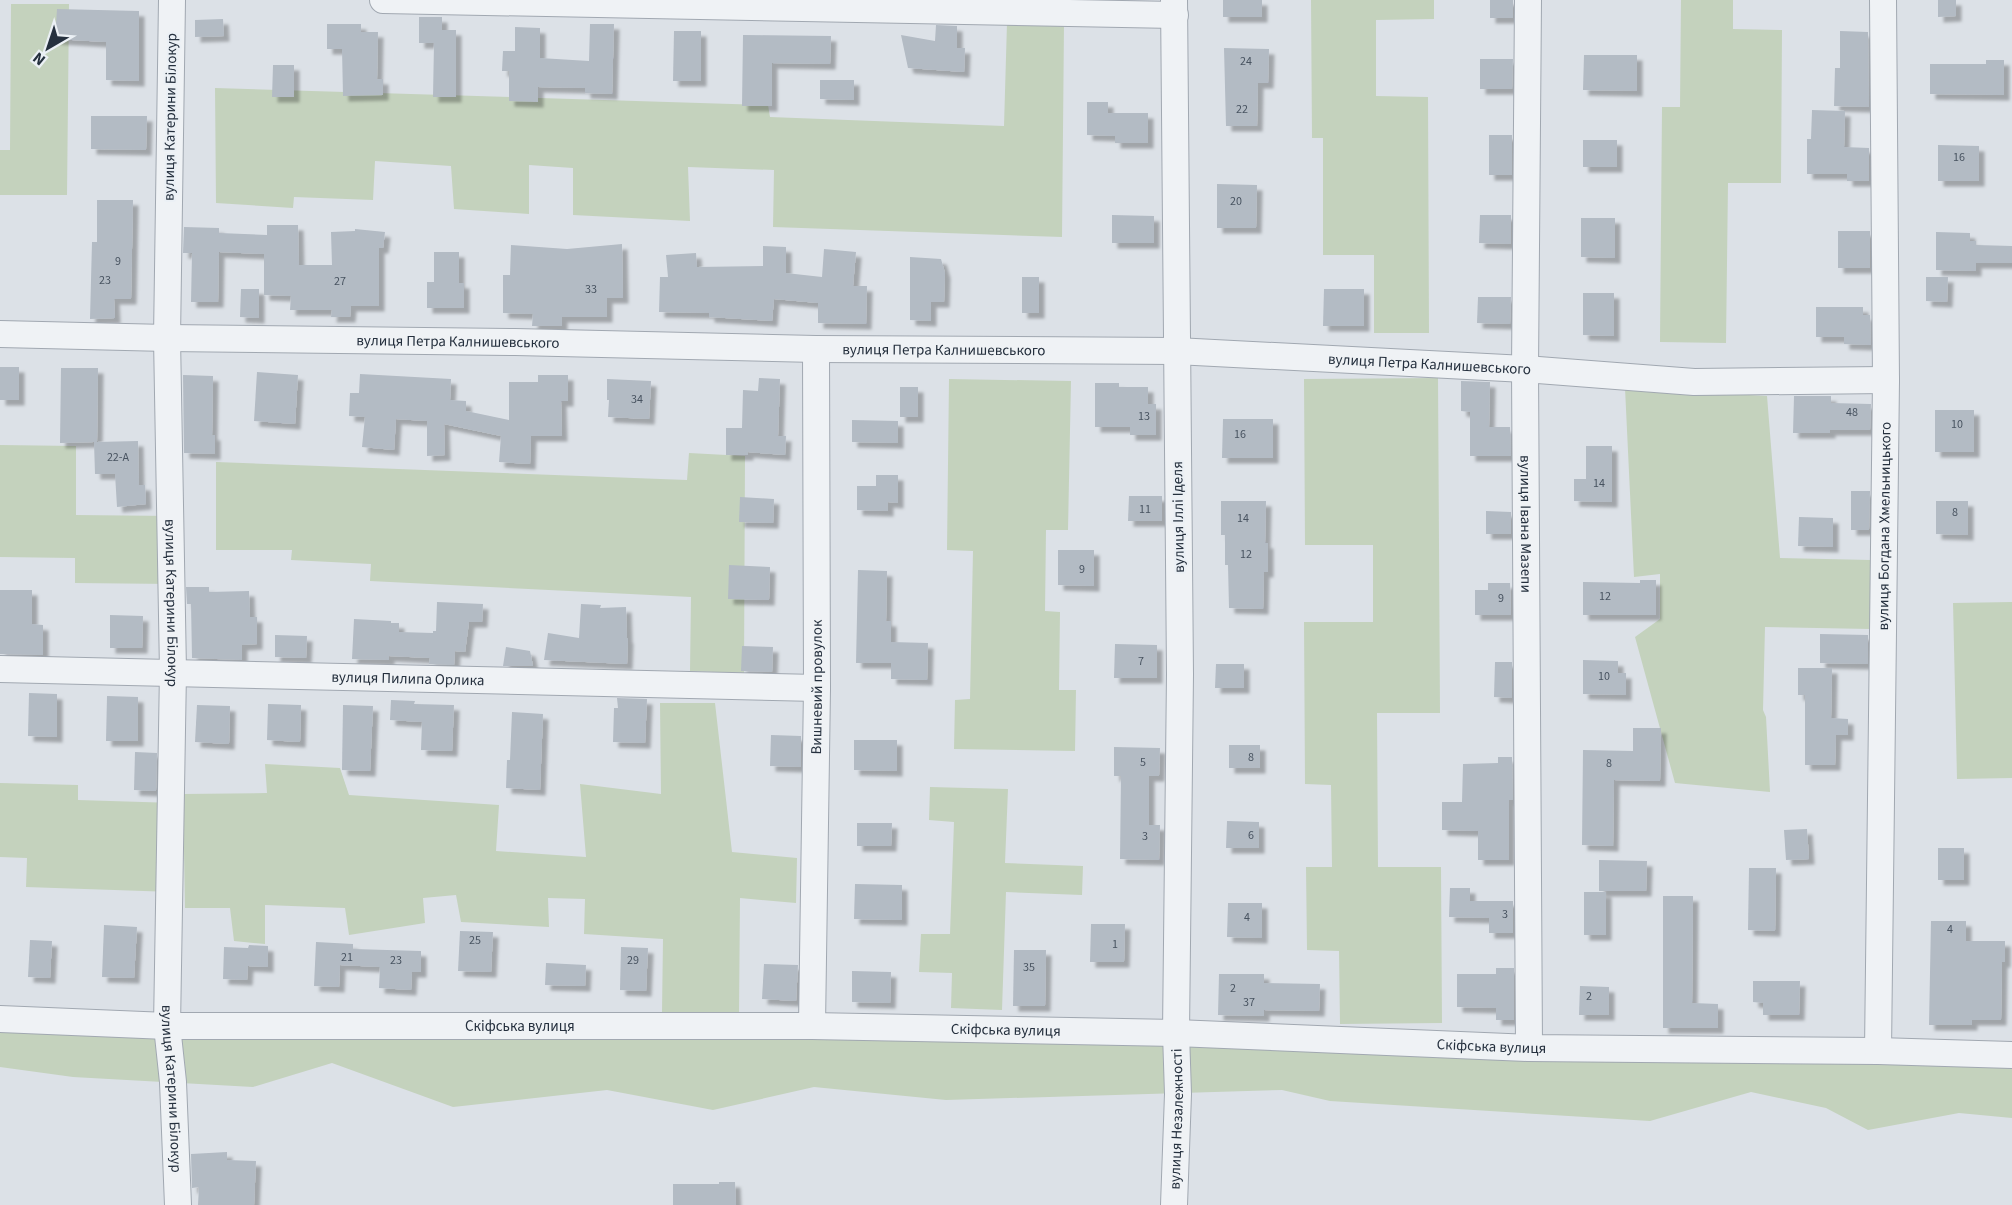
<svg xmlns="http://www.w3.org/2000/svg" width="2012" height="1205" viewBox="0 0 2012 1205" font-family="'Source Sans 3',sans-serif">
	<style>
		.green { fill: #c4d2bd }
		.building { fill: #b3bbc4; filter: url(#shadow) }
		.lines { fill: none; stroke-linecap: round; stroke-linejoin: round }
		.minor-casing { stroke: #a1a8b1; stroke-width: 28 }
		.minor { stroke: #eff2f5; stroke-width: 26 }
		.labels { text-anchor: middle; stroke-width: 4.5; stroke-linejoin: round; paint-order: stroke }
		.number-label { font-size: 12px; fill: #485360 }
		.street-label { font-size: 15px; fill: #25303e; stroke: #ebf0f5 }
	</style>
	<defs>
		<filter id="shadow"><feDropShadow dx="5.5" dy="5.5" stdDeviation="1.5" flood-color="#0004"/></filter>
	</defs>
	<rect width="100%" height="100%" fill="#dce1e7"/>
	<g class="green">
		<path d="M 1311,0 L 1434,0 L 1434,19 L 1376,20 L 1376,96 L 1428,97 L 1429,333 L 1374,333 L 1374,255 L 1323,255 L 1323,138 L 1312,138 Z"/>
		<path d="M 1681,0 L 1733,0 L 1733,29 L 1782,30 L 1781,183 L 1728,183 L 1726,343 L 1660,342 L 1662,107 L 1680,107 Z"/>
		<path d="M 11,4 L 69,4 L 67,195 L 0,195 L 0,150 L 10,150 Z"/>
		<path d="M 1007,23 L 1064,24 L 1062,237 L 773,227 L 774,170 L 688,167 L 690,221 L 573,215 L 573,168 L 529,165 L 529,214 L 454,209 L 451,166 L 375,161 L 373,200 L 294,197 L 293,208 L 216,203 L 215,88 L 768,105 L 770,117 L 1004,126 Z"/>
		<path d="M 1438,378 L 1440,713 L 1377,713 L 1378,867 L 1441,867 L 1442,1023 L 1340,1024 L 1339,951 L 1307,950 L 1306,867 L 1332,867 L 1331,785 L 1305,784 L 1304,622 L 1373,622 L 1373,545 L 1305,545 L 1304,379 Z"/>
		<path d="M 949,379 L 1071,381 L 1068,530 L 1046,530 L 1045,611 L 1060,612 L 1059,690 L 1076,690 L 1075,751 L 954,749 L 955,700 L 970,699 L 973,551 L 947,550 Z"/>
		<path d="M 1625,388 L 1767,396 L 1780,558 L 1871,560 L 1870,629 L 1765,627 L 1763,710 L 1766,717 L 1770,792 L 1675,783 L 1635,637 L 1660,619 L 1660,574 L 1634,577 Z"/>
		<path d="M 0,445 L 76,446 L 76,515 L 172,516 L 172,584 L 75,583 L 75,558 L 0,557 Z"/>
		<path d="M 689,453 L 745,456 L 744,673 L 690,671 L 691,597 L 370,581 L 371,564 L 291,560 L 292,550 L 216,550 L 216,462 L 687,480 Z"/>
		<path d="M 2012,602 L 2012,778 L 1957,779 L 1953,603 Z"/>
		<path d="M 660,703 L 715,703 L 732,852 L 797,858 L 796,903 L 740,898 L 739,1014 L 662,1012 L 663,939 L 584,934 L 585,899 L 548,898 L 549,927 L 461,922 L 456,895 L 423,898 L 425,923 L 349,935 L 345,908 L 265,905 L 265,944 L 234,941 L 230,908 L 185,908 L 183,794 L 267,793 L 265,764 L 340,768 L 349,795 L 499,805 L 496,851 L 586,857 L 580,784 L 661,794 Z"/>
		<path d="M 0,783 L 78,785 L 78,800 L 175,803 L 173,892 L 26,887 L 27,858 L 0,857 Z"/>
		<path d="M 930,787 L 1008,789 L 1005,863 L 1083,866 L 1082,895 L 1006,892 L 1002,1010 L 951,1008 L 952,973 L 919,972 L 921,934 L 950,934 L 954,822 L 929,820 Z"/>
		<path d="M 0,1019 L 2012,1055 L 2012,1118 L 1959,1113 L 1868,1130 L 1826,1108 L 1751,1092 L 1650,1121 L 1330,1101 L 1282,1090 L 946,1100 L 814,1087 L 713,1110 L 607,1090 L 453,1107 L 332,1063 L 253,1087 L 73,1077 L 0,1067 Z"/>
	</g>
	<g class="building">
		<rect x="1223" y="0" width="39" height="17"/>
		<rect x="1490" y="0" width="23" height="18"/>
		<path d="M 1938,0 L 1956,0 L 1956,16 L 1938,17 Z"/>
		<path d="M 57,9 L 139,11 L 139,81 L 106,80 L 106,42 L 55,39 Z"/>
		<path d="M 419,17 L 442,17 L 442,30 L 456,30 L 456,97 L 433,97 L 434,43 L 419,43 Z"/>
		<path d="M 223,19 L 224,36 L 195,37 L 195,20 Z"/>
		<path d="M 327,24 L 361,24 L 361,32 L 378,32 L 377,79 L 383,79 L 383,95 L 343,96 L 342,49 L 327,49 Z"/>
		<path d="M 590,24 L 614,24 L 612,94 L 585,93 L 585,88 L 538,87 L 538,102 L 509,101 L 509,71 L 502,71 L 503,51 L 515,51 L 515,27 L 540,28 L 540,58 L 589,61 Z"/>
		<path d="M 936,25 L 957,26 L 957,48 L 965,48 L 964,72 L 908,68 L 901,35 L 935,41 Z"/>
		<path d="M 674,31 L 701,31 L 701,81 L 673,81 Z"/>
		<path d="M 1840,31 L 1868,32 L 1869,107 L 1834,106 L 1835,68 L 1840,68 Z"/>
		<path d="M 743,35 L 831,36 L 830,64 L 772,63 L 772,106 L 742,106 Z"/>
		<path d="M 1224,48 L 1269,49 L 1268,83 L 1258,83 L 1257,126 L 1226,126 Z"/>
		<path d="M 1584,55 L 1637,55 L 1637,91 L 1583,90 Z"/>
		<path d="M 1480,59 L 1513,59 L 1512,89 L 1480,89 Z"/>
		<path d="M 1986,60 L 2004,60 L 2004,95 L 1930,94 L 1930,64 L 1986,64 Z"/>
		<path d="M 273,65 L 294,65 L 294,97 L 272,97 Z"/>
		<path d="M 820,80 L 854,80 L 854,100 L 820,99 Z"/>
		<path d="M 1087,102 L 1108,102 L 1108,113 L 1148,113 L 1148,143 L 1115,143 L 1115,136 L 1087,135 Z"/>
		<path d="M 1812,110 L 1845,111 L 1844,147 L 1869,148 L 1869,181 L 1847,181 L 1847,174 L 1807,174 L 1807,139 L 1811,139 Z"/>
		<path d="M 91,116 L 147,116 L 146,150 L 91,149 Z"/>
		<rect x="1489" y="135" width="23" height="40"/>
		<rect x="1583" y="140" width="34" height="27"/>
		<path d="M 1938,145 L 1979,146 L 1979,181 L 1938,181 Z"/>
		<path d="M 1217,184 L 1257,185 L 1256,228 L 1217,228 Z"/>
		<path d="M 97,200 L 133,200 L 131,299 L 114,299 L 115,318 L 90,319 L 92,242 L 97,242 Z"/>
		<path d="M 1112,215 L 1154,216 L 1154,243 L 1112,243 Z"/>
		<path d="M 1480,215 L 1511,215 L 1511,244 L 1479,243 Z"/>
		<path d="M 1581,218 L 1615,218 L 1615,258 L 1581,257 Z"/>
		<path d="M 267,225 L 298,225 L 299,265 L 332,265 L 331,232 L 355,231 L 355,229 L 385,232 L 383,248 L 379,248 L 379,306 L 351,306 L 350,317 L 331,317 L 332,310 L 290,310 L 291,296 L 264,295 L 264,254 L 219,252 L 218,302 L 191,302 L 192,253 L 183,253 L 184,227 L 219,228 L 219,233 L 267,235 Z"/>
		<rect x="1838" y="231" width="32" height="37"/>
		<path d="M 1936,232 L 1970,233 L 1970,241 L 1976,241 L 1976,245 L 2012,246 L 2012,263 L 1976,263 L 1976,271 L 1936,270 Z"/>
		<path d="M 622,244 L 623,298 L 607,298 L 607,317 L 562,317 L 562,326 L 532,326 L 533,314 L 503,313 L 503,275 L 510,275 L 511,245 L 567,249 Z"/>
		<path d="M 763,246 L 786,247 L 786,273 L 822,277 L 824,249 L 856,252 L 853,286 L 867,286 L 866,324 L 818,323 L 818,303 L 774,299 L 772,321 L 709,317 L 709,313 L 659,312 L 660,277 L 668,277 L 666,255 L 696,253 L 697,267 L 763,266 Z"/>
		<path d="M 434,252 L 459,252 L 459,283 L 464,283 L 464,308 L 427,308 L 427,282 L 434,282 Z"/>
		<path d="M 910,257 L 941,259 L 945,273 L 944,302 L 931,302 L 931,321 L 910,320 Z"/>
		<rect x="1022" y="277" width="17" height="36"/>
		<path d="M 1926,277 L 1948,277 L 1947,302 L 1926,301 Z"/>
		<path d="M 241,289 L 259,289 L 259,318 L 240,317 Z"/>
		<path d="M 1324,289 L 1364,289 L 1364,326 L 1323,326 Z"/>
		<path d="M 1583,293 L 1614,293 L 1614,336 L 1583,335 Z"/>
		<path d="M 1478,297 L 1511,297 L 1510,324 L 1477,323 Z"/>
		<path d="M 1816,307 L 1863,307 L 1863,315 L 1870,315 L 1871,345 L 1844,344 L 1844,337 L 1816,337 Z"/>
		<rect x="0" y="367" width="19" height="33"/>
		<path d="M 61,368 L 98,368 L 97,442 L 138,441 L 139,485 L 145,485 L 146,504 L 117,507 L 115,474 L 95,474 L 94,442 L 60,443 Z"/>
		<path d="M 257,372 L 298,375 L 295,424 L 254,421 Z"/>
		<path d="M 360,374 L 451,379 L 450,400 L 466,401 L 466,411 L 509,420 L 509,382 L 538,382 L 538,375 L 568,375 L 568,401 L 561,401 L 562,436 L 531,436 L 530,464 L 499,462 L 501,436 L 444,424 L 445,455 L 427,456 L 427,421 L 396,419 L 394,450 L 362,447 L 365,417 L 349,416 L 350,393 L 359,393 Z"/>
		<path d="M 183,375 L 213,376 L 212,435 L 215,435 L 215,454 L 184,453 Z"/>
		<path d="M 759,378 L 780,379 L 778,436 L 786,436 L 785,455 L 748,452 L 748,455 L 726,455 L 726,428 L 742,428 L 743,390 L 758,391 Z"/>
		<path d="M 607,379 L 651,381 L 649,419 L 608,417 L 609,400 L 607,400 Z"/>
		<path d="M 1461,381 L 1490,382 L 1489,427 L 1510,427 L 1511,456 L 1470,456 L 1470,412 L 1461,411 Z"/>
		<path d="M 1095,383 L 1119,383 L 1119,387 L 1148,387 L 1148,404 L 1156,404 L 1156,435 L 1130,435 L 1130,427 L 1095,427 Z"/>
		<rect x="900" y="387" width="18" height="30"/>
		<path d="M 1794,396 L 1831,396 L 1831,403 L 1871,404 L 1870,430 L 1830,430 L 1830,433 L 1793,433 Z"/>
		<rect x="1935" y="410" width="39" height="42"/>
		<path d="M 1223,419 L 1273,419 L 1273,458 L 1222,458 Z"/>
		<path d="M 852,420 L 898,421 L 898,443 L 852,442 Z"/>
		<path d="M 1586,446 L 1612,446 L 1612,502 L 1574,501 L 1574,479 L 1586,479 Z"/>
		<path d="M 876,475 L 898,475 L 898,503 L 888,502 L 888,511 L 857,510 L 857,486 L 876,486 Z"/>
		<path d="M 1851,491 L 1870,491 L 1869,530 L 1851,530 Z"/>
		<path d="M 1129,496 L 1162,496 L 1162,521 L 1128,521 Z"/>
		<path d="M 740,497 L 774,499 L 773,523 L 739,522 Z"/>
		<path d="M 1221,501 L 1266,501 L 1265,543 L 1268,543 L 1268,572 L 1264,572 L 1263,609 L 1229,608 L 1228,565 L 1225,565 L 1225,535 L 1221,535 Z"/>
		<path d="M 1936,501 L 1968,501 L 1968,535 L 1936,534 Z"/>
		<path d="M 1486,511 L 1511,512 L 1511,534 L 1486,534 Z"/>
		<path d="M 1799,517 L 1833,518 L 1833,547 L 1798,546 Z"/>
		<path d="M 1058,550 L 1094,550 L 1094,586 L 1058,585 Z"/>
		<path d="M 729,565 L 770,567 L 769,600 L 728,599 Z"/>
		<path d="M 858,570 L 887,571 L 886,621 L 891,621 L 891,642 L 928,643 L 927,680 L 891,679 L 891,663 L 856,663 Z"/>
		<path d="M 1640,580 L 1656,580 L 1656,615 L 1583,615 L 1583,582 L 1640,583 Z"/>
		<path d="M 1488,583 L 1510,583 L 1511,615 L 1475,615 L 1475,590 L 1488,590 Z"/>
		<path d="M 186,587 L 209,587 L 209,592 L 249,591 L 250,617 L 257,617 L 257,644 L 242,645 L 242,660 L 192,658 L 191,604 L 187,604 Z"/>
		<path d="M 0,590 L 32,590 L 32,624 L 43,625 L 43,655 L 0,654 Z"/>
		<path d="M 437,602 L 483,604 L 482,622 L 469,622 L 465,652 L 455,651 L 454,665 L 429,664 L 430,658 L 389,656 L 389,660 L 352,659 L 354,619 L 391,621 L 391,623 L 399,623 L 399,632 L 433,633 L 433,631 L 436,631 Z"/>
		<path d="M 581,604 L 601,605 L 600,608 L 626,607 L 627,638 L 628,638 L 627,664 L 544,660 L 548,633 L 579,638 Z"/>
		<path d="M 110,615 L 143,616 L 142,648 L 110,648 Z"/>
		<path d="M 1820,634 L 1868,635 L 1868,664 L 1820,663 Z"/>
		<path d="M 275,635 L 307,636 L 306,658 L 275,657 Z"/>
		<path d="M 1115,644 L 1157,645 L 1157,678 L 1114,678 Z"/>
		<path d="M 742,646 L 773,647 L 772,672 L 741,671 Z"/>
		<path d="M 506,647 L 530,651 L 533,666 L 503,666 Z"/>
		<path d="M 1583,660 L 1618,661 L 1618,673 L 1626,673 L 1626,695 L 1583,694 Z"/>
		<path d="M 1495,662 L 1512,662 L 1512,698 L 1494,697 Z"/>
		<path d="M 1216,664 L 1244,664 L 1244,688 L 1215,688 Z"/>
		<path d="M 1798,668 L 1832,668 L 1831,718 L 1848,719 L 1848,735 L 1836,735 L 1835,765 L 1805,765 L 1805,695 L 1798,695 Z"/>
		<path d="M 29,693 L 57,694 L 57,737 L 28,736 Z"/>
		<path d="M 107,696 L 138,697 L 138,741 L 106,741 Z"/>
		<path d="M 617,698 L 647,699 L 645,743 L 613,742 L 614,708 L 618,708 Z"/>
		<path d="M 391,700 L 415,701 L 414,704 L 454,705 L 452,751 L 421,750 L 422,722 L 390,720 Z"/>
		<path d="M 268,704 L 301,705 L 300,742 L 267,740 Z"/>
		<path d="M 197,705 L 230,706 L 229,744 L 195,742 Z"/>
		<path d="M 343,705 L 373,706 L 370,771 L 342,770 Z"/>
		<path d="M 512,712 L 543,714 L 540,790 L 506,788 L 507,760 L 510,760 Z"/>
		<path d="M 1633,728 L 1661,728 L 1660,781 L 1614,780 L 1613,846 L 1582,845 L 1583,750 L 1633,751 Z"/>
		<path d="M 771,735 L 801,736 L 801,767 L 770,766 Z"/>
		<path d="M 854,740 L 897,740 L 897,771 L 854,770 Z"/>
		<rect x="1229" y="745" width="31" height="23"/>
		<path d="M 1114,747 L 1160,748 L 1159,776 L 1149,776 L 1149,825 L 1160,825 L 1159,860 L 1120,859 L 1121,776 L 1114,776 Z"/>
		<path d="M 135,752 L 157,753 L 156,791 L 134,790 Z"/>
		<path d="M 1498,757 L 1512,757 L 1513,800 L 1509,800 L 1509,860 L 1478,860 L 1478,831 L 1442,830 L 1442,802 L 1462,802 L 1463,764 L 1498,763 Z"/>
		<path d="M 1227,821 L 1259,822 L 1259,848 L 1226,848 Z"/>
		<path d="M 857,823 L 892,823 L 891,846 L 857,846 Z"/>
		<path d="M 1807,829 L 1809,859 L 1786,860 L 1784,830 Z"/>
		<rect x="1938" y="848" width="26" height="32"/>
		<path d="M 1599,860 L 1647,861 L 1646,891 L 1599,891 Z"/>
		<path d="M 1749,868 L 1776,868 L 1775,931 L 1748,930 Z"/>
		<path d="M 855,884 L 902,885 L 902,920 L 854,919 Z"/>
		<path d="M 1450,888 L 1470,888 L 1470,901 L 1513,901 L 1513,933 L 1489,933 L 1489,918 L 1449,917 Z"/>
		<rect x="1584" y="892" width="22" height="43"/>
		<path d="M 1663,896 L 1693,896 L 1692,1003 L 1718,1004 L 1718,1028 L 1663,1028 Z"/>
		<path d="M 1228,903 L 1262,903 L 1262,938 L 1227,937 Z"/>
		<path d="M 1931,921 L 1966,921 L 1966,941 L 2005,941 L 2005,962 L 2002,962 L 2001,1020 L 1972,1020 L 1972,1025 L 1929,1025 Z"/>
		<path d="M 1091,924 L 1125,924 L 1124,962 L 1090,962 Z"/>
		<path d="M 104,925 L 137,927 L 134,978 L 102,977 Z"/>
		<path d="M 460,931 L 493,932 L 491,972 L 458,971 Z"/>
		<path d="M 30,940 L 52,941 L 50,978 L 28,977 Z"/>
		<path d="M 316,942 L 353,944 L 353,949 L 421,951 L 421,972 L 412,972 L 411,990 L 379,988 L 380,967 L 340,965 L 339,987 L 314,986 Z"/>
		<path d="M 249,945 L 268,946 L 268,967 L 248,966 L 247,980 L 223,979 L 224,947 L 248,948 Z"/>
		<path d="M 621,947 L 648,948 L 646,991 L 620,990 Z"/>
		<path d="M 1014,950 L 1046,950 L 1045,1006 L 1013,1006 Z"/>
		<path d="M 546,963 L 586,965 L 585,986 L 545,985 Z"/>
		<path d="M 764,964 L 798,965 L 796,1001 L 762,999 Z"/>
		<path d="M 1496,968 L 1514,968 L 1514,1020 L 1496,1020 L 1496,1008 L 1457,1007 L 1457,974 L 1496,974 Z"/>
		<path d="M 852,971 L 891,972 L 890,1003 L 852,1002 Z"/>
		<path d="M 1219,974 L 1264,974 L 1264,983 L 1320,984 L 1319,1011 L 1264,1010 L 1264,1016 L 1218,1015 Z"/>
		<path d="M 1753,981 L 1800,981 L 1799,1015 L 1763,1015 L 1763,1003 L 1753,1002 Z"/>
		<path d="M 1580,986 L 1609,987 L 1609,1015 L 1579,1015 Z"/>
		<path d="M 227,1152 L 227,1160 L 256,1161 L 254,1205 L 198,1205 L 199,1187 L 192,1188 L 191,1154 Z"/>
		<path d="M 719,1182 L 735,1182 L 736,1205 L 673,1205 L 673,1184 L 719,1184 Z"/>
	</g>
	<g class="lines">
		<g class="minor-casing">
			<g id="minor">
				<path id="s1" d="M 172,0 L 167,338 L 173,671 L 167,1026 L 173,1082 L 178,1205"/>
				<path d="M 383,0 L 1175,15"/>
				<path id="s2" d="M 1528,0 L 1525,369 L 1529,1048"/>
				<path id="s3" d="M 0,334 L 167,338 L 515,342 L 816,349 L 1176,351 L 1525,369 L 1694,382 L 1886,380"/>
				<path id="s4" d="M 0,669 L 817,688"/>
				<path id="s5" d="M 0,1019 L 167,1026 L 812,1026 L 1176,1033 L 1529,1048 L 1878,1051 L 2012,1055"/>
				<path id="s6" d="M 812,1026 L 817,688 L 816,349"/>
				<path id="s7" d="M 1878,1051 L 1886,380 L 1883,0"/>
				<path id="s8" d="M 1174,1205 L 1178,1094 L 1176,1033 L 1180,674 L 1174,0"/>
			</g>
		</g>
		<use href="#minor" class="minor"/>
	</g>
	<g class="labels">
		<g class="number-label">
			<text x="1246" y="65">24</text>
			<text x="1242" y="113">22</text>
			<text x="1959" y="161">16</text>
			<text x="1236" y="205">20</text>
			<text x="118" y="265">9</text>
			<text x="105" y="284">23</text>
			<text x="340" y="285">27</text>
			<text x="591" y="293">33</text>
			<text x="637" y="403">34</text>
			<text x="1852" y="416">48</text>
			<text x="1144" y="420">13</text>
			<text x="1957" y="428">10</text>
			<text x="1240" y="438">16</text>
			<text x="118" y="461">22-А</text>
			<text x="1599" y="487">14</text>
			<text x="1145" y="513">11</text>
			<text x="1955" y="516">8</text>
			<text x="1243" y="522">14</text>
			<text x="1246" y="558">12</text>
			<text x="1082" y="573">9</text>
			<text x="1605" y="600">12</text>
			<text x="1501" y="602">9</text>
			<text x="1141" y="665">7</text>
			<text x="1604" y="680">10</text>
			<text x="1251" y="761">8</text>
			<text x="1143" y="766">5</text>
			<text x="1609" y="767">8</text>
			<text x="1251" y="839">6</text>
			<text x="1145" y="840">3</text>
			<text x="1505" y="918">3</text>
			<text x="1247" y="921">4</text>
			<text x="1950" y="933">4</text>
			<text x="475" y="944">25</text>
			<text x="1115" y="948">1</text>
			<text x="347" y="961">21</text>
			<text x="396" y="964">23</text>
			<text x="633" y="964">29</text>
			<text x="1029" y="971">35</text>
			<text x="1233" y="992">2</text>
			<text x="1589" y="1000">2</text>
			<text x="1249" y="1006">37</text>
		</g>
		<g class="street-label">
			<text transform="translate(170 117) rotate(-89)" y="5">вулиця Катерини Білокур</text>
			<text dy="5" stroke="none"><textPath href="#s3" startOffset="458">вулиця Петра Калнишевського</textPath></text>
			<text dy="5" stroke="none"><textPath href="#s3" startOffset="944">вулиця Петра Калнишевського</textPath></text>
			<text dy="5" stroke="none"><textPath href="#s3" startOffset="1430">вулиця Петра Калнишевського</textPath></text>
			<text transform="translate(1178 517) rotate(-91)" y="5">вулиця Іллі Іделя</text>
			<text dy="5" stroke="none"><textPath href="#s2" startOffset="524">вулиця Івана Мазепи</textPath></text>
			<text dy="5" stroke="none"><textPath href="#s7" startOffset="525">вулиця Богдана Хмельницького</textPath></text>
			<text dy="5" stroke="none"><textPath href="#s1" startOffset="603">вулиця Катерини Білокур</textPath></text>
			<text dy="5" stroke="none"><textPath href="#s4" startOffset="408">вулиця Пилипа Орлика</textPath></text>
			<text dy="5" stroke="none"><textPath href="#s6" startOffset="339">Вишневий провулок</textPath></text>
			<text dy="5" stroke="none"><textPath href="#s5" startOffset="520">Скіфська вулиця</textPath></text>
			<text dy="5" stroke="none"><textPath href="#s5" startOffset="1006">Скіфська вулиця</textPath></text>
			<text dy="5" stroke="none"><textPath href="#s5" startOffset="1492">Скіфська вулиця</textPath></text>
			<text dy="5" stroke="none"><textPath href="#s1" startOffset="1089">вулиця Катерини Білокур</textPath></text>
			<text dy="5" stroke="none"><textPath href="#s8" startOffset="86">вулиця Незалежності</textPath></text>
		</g>
	</g>
	<g transform="translate(48 48) rotate(219)" stroke="#ebf0f5" stroke-width="4.5" paint-order="stroke">
	<path d="M0-4.5L10 22L0 15L-10 22Z" fill="#25303e"/>
	<text y="-9" font-size="16" font-weight="bold" text-anchor="middle" fill="#25303e">N</text>
	</g>
</svg>
